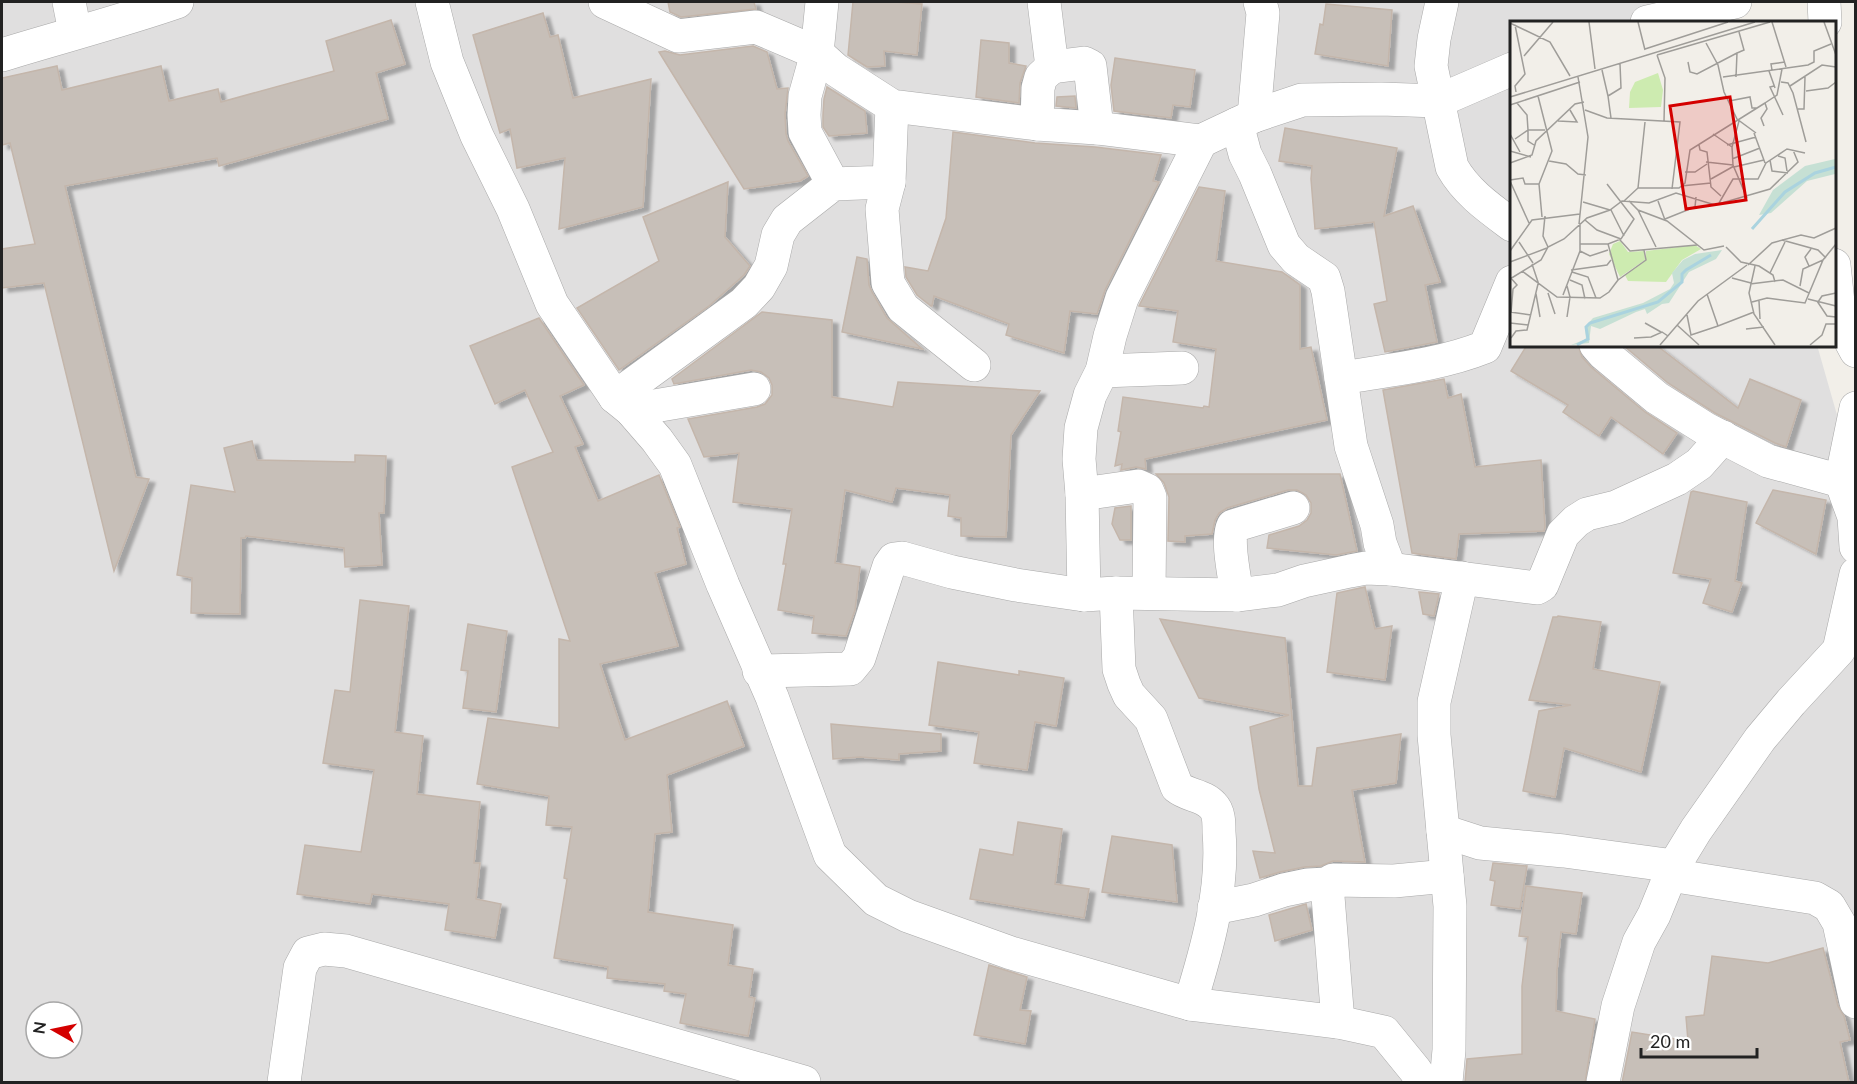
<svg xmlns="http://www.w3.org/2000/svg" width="1857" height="1084" viewBox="0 0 1857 1084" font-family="Lato,sans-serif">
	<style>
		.residential { fill: #e0dfdf; fill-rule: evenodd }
		.building { fill: #c7bfb8; stroke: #c4b6ab; stroke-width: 1.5; filter: url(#shadow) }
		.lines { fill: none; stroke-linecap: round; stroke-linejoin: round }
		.minor-casing { stroke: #a9a9a9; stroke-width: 34 }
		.minor { stroke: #fff; stroke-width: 33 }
		.inset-river { fill: none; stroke: #aad3df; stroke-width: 3 }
		.inset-road { fill: none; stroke: #9f9d99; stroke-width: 1.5 }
		.view { fill: #d40000; fill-opacity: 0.15; stroke: #d40000; stroke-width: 3 }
		.inset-edge { fill: none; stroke: #222; stroke-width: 3 }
	</style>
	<defs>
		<filter id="shadow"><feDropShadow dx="6" dy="4" stdDeviation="1.5" flood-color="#0004"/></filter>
	</defs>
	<rect width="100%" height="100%" fill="#f2efe9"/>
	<path class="residential" d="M 2,2 L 1718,2 L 1725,22 L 1512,22 L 1512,345 L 1817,345 L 1855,478 L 1855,1082 L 2,1082 ZM 36,1012 L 72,1012 L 72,1048 L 36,1048 Z"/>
	<g class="building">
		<path d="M 668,2 L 754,2 L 756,9 L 681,17 L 670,12 Z"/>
		<path d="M 853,2 L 894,2 L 922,4 L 917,55 L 884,51 L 885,66 L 867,67 L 848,55 Z"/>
		<path d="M 1326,4 L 1392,10 L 1388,66 L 1315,54 L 1320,24 L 1323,25 Z"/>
		<path d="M 543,13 L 550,37 L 558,35 L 573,98 L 651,79 L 643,207 L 559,229 L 565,158 L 517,168 L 510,129 L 500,133 L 473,35 Z"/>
		<path d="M 391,20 L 405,64 L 376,73 L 388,119 L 219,166 L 217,158 L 65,186 L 136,477 L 149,479 L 114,571 L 44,283 L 2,288 L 2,249 L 35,244 L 10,143 L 2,145 L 2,78 L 57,66 L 62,90 L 161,66 L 169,101 L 218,89 L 221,102 L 334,71 L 326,41 Z"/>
		<path d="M 981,40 L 1009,43 L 1009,63 L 1026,66 L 1020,83 L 1019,103 L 976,97 Z"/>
		<path d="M 753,46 L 767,52 L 777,89 L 788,88 L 785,114 L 786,134 L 788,141 L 808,176 L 800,181 L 744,189 L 659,52 L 665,51 L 680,55 Z"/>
		<path d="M 1115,58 L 1195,70 L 1190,107 L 1173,105 L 1171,118 L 1114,111 L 1111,85 Z"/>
		<path d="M 827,87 L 865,111 L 867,133 L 829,136 L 823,127 L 823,115 L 824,99 Z"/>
		<path d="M 1075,96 L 1076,108 L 1056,106 L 1057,97 Z"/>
		<path d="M 1285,128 L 1397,148 L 1384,216 L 1413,206 L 1440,282 L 1425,285 L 1437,342 L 1385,352 L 1374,304 L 1387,301 L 1374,222 L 1315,229 L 1311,179 L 1312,166 L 1279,161 Z"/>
		<path d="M 953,132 L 1035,143 L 1095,147 L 1161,155 L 1153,181 L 1159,182 L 1105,290 L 1097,314 L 1070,311 L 1064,353 L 1006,335 L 1009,324 L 934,296 L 932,306 L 931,306 L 917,295 L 906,277 L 905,267 L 928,271 L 946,218 Z"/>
		<path d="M 728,182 L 725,237 L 750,266 L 744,275 L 709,306 L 619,370 L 577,308 L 659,261 L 643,217 Z"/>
		<path d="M 1199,187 L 1225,191 L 1216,261 L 1282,272 L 1300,285 L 1300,349 L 1311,347 L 1327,420 L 1145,459 L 1146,469 L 1136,467 L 1121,470 L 1122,464 L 1115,466 L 1121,432 L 1118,431 L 1123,397 L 1203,408 L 1204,406 L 1209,407 L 1216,349 L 1173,342 L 1178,311 L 1139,306 Z"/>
		<path d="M 857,257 L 867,259 L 869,285 L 872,292 L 887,318 L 922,349 L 842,332 Z"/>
		<path d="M 762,312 L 832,320 L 832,397 L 893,407 L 898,382 L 1040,391 L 1011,435 L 1006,537 L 961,536 L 961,518 L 948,516 L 950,495 L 896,488 L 892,502 L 845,490 L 835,563 L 860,567 L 855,610 L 846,636 L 812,633 L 814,616 L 778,610 L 786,564 L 783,564 L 792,509 L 733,502 L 739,453 L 704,457 L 688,419 L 757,407 L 765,404 L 772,395 L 772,385 L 769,378 L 761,372 L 751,370 L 674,384 L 672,379 Z"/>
		<path d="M 539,318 L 584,385 L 560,396 L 583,444 L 575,447 L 598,501 L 659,475 L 680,527 L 677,528 L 686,564 L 655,573 L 678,646 L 600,664 L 625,740 L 727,701 L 744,746 L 667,775 L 672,832 L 655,834 L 648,912 L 733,925 L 728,965 L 753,969 L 749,997 L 755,998 L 748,1036 L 680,1023 L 686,994 L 664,991 L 665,984 L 607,978 L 608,967 L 554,958 L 567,879 L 564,878 L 572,827 L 546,825 L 549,796 L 477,784 L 488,718 L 559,728 L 559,639 L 570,641 L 512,467 L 553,452 L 525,390 L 495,404 L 470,346 Z"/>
		<path d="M 1527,345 L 1578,345 L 1582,357 L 1591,367 L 1645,412 L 1677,433 L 1663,454 L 1611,417 L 1599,436 L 1563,412 L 1568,405 L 1511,371 Z"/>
		<path d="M 1623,345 L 1656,345 L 1738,408 L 1750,379 L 1801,400 L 1786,447 L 1775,443 L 1715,413 L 1668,383 Z"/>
		<path d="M 1444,379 L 1448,398 L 1461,394 L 1475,467 L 1541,460 L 1545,527 L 1544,531 L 1459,534 L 1456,559 L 1412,553 L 1383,390 Z"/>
		<path d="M 252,441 L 257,460 L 355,462 L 355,455 L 386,456 L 384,513 L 379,513 L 382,565 L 345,567 L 344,548 L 246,536 L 245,538 L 241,538 L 240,614 L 191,613 L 192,578 L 177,575 L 191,485 L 235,492 L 224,448 Z"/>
		<path d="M 1156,474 L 1340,474 L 1357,551 L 1336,555 L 1267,548 L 1269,535 L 1299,526 L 1307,520 L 1311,513 L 1311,503 L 1306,495 L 1297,490 L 1288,490 L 1227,508 L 1219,513 L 1215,520 L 1212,534 L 1185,536 L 1185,542 L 1168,541 L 1169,497 L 1164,483 Z"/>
		<path d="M 1773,490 L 1826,500 L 1816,554 L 1756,523 Z"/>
		<path d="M 1693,491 L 1747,502 L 1735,581 L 1742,583 L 1732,612 L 1703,603 L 1711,579 L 1673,573 L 1691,492 Z"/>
		<path d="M 1131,506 L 1131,540 L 1120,540 L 1112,524 L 1115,508 Z"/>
		<path d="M 1365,587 L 1375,629 L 1392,626 L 1385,680 L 1327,672 L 1337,593 Z"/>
		<path d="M 1419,592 L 1439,594 L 1434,616 L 1423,614 Z"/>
		<path d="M 360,600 L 409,606 L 395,732 L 423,736 L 417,794 L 480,802 L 474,863 L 480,863 L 476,899 L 501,904 L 495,938 L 445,930 L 449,904 L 372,894 L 370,904 L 297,894 L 305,845 L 361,852 L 374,770 L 323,763 L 335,690 L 350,692 Z"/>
		<path d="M 1558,616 L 1601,622 L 1593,669 L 1660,682 L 1641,772 L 1564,748 L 1555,797 L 1523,791 L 1539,711 L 1571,705 L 1529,700 L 1553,617 L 1557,617 Z"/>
		<path d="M 1160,619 L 1285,638 L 1298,786 L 1312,786 L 1317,748 L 1401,734 L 1396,783 L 1352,790 L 1365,862 L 1333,861 L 1321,866 L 1304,867 L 1280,872 L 1260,878 L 1253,851 L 1275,853 L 1259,789 L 1250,727 L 1289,715 L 1199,698 Z"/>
		<path d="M 468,624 L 507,631 L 496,712 L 463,708 L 468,671 L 461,670 Z"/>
		<path d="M 938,662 L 1019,675 L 1019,671 L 1064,678 L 1056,726 L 1035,722 L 1027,770 L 974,763 L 979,732 L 929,725 Z"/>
		<path d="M 831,724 L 941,734 L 941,751 L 899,754 L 899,760 L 860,757 L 833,759 Z"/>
		<path d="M 1018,822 L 1062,829 L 1055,884 L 1089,889 L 1084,918 L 970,899 L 980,849 L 1013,855 Z"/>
		<path d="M 1112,836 L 1172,845 L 1177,902 L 1102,892 Z"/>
		<path d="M 1493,863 L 1527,866 L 1520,909 L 1491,905 L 1495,881 L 1490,880 Z"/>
		<path d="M 1526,886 L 1582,893 L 1576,934 L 1561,932 L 1557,970 L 1556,1011 L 1595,1019 L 1585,1083 L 1465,1083 L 1467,1059 L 1522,1054 L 1522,986 L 1528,937 L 1519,936 Z"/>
		<path d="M 1306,904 L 1312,930 L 1275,941 L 1269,915 Z"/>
		<path d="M 1823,948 L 1838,1006 L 1844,1016 L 1850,1040 L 1840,1042 L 1849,1083 L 1622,1083 L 1632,1032 L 1688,1041 L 1686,1017 L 1704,1015 L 1712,956 L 1768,963 Z"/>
		<path d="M 989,965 L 1027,977 L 1020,1010 L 1031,1011 L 1025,1044 L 974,1035 Z"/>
	</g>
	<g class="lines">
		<g class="minor-casing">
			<g id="minor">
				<path d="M 69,2 L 75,32"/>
				<path d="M 432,2 L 447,62 L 477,136 L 513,209 L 552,304 L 615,397 L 631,410 L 657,440 L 675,465 L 723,585 L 772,697 L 830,855 L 876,900 L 908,916 L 1011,953 L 1190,1004 L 1338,1022 L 1384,1032 L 1415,1070 L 1423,1082"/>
				<path d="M 605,2 L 678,36 L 756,27 L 817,53 L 836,70 L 892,106 L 1037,124 L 1097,128 L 1201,141 L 1254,116 L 1302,100 L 1381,99 L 1438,101 L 1512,69"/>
				<path d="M 822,2 L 817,53 L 805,96 L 804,115 L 805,132 L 833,184"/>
				<path d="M 1044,2 L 1052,67 L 1084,63 L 1090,66 L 1097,128"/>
				<path d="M 1442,2 L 1434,39 L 1431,66 L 1452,167 C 1466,192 1489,208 1512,225"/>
				<path d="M 1824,2 L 1825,22"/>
				<path d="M 1647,22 L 1735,2"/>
				<path d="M 2,55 C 60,37 119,22 177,2"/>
				<path d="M 1254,116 L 1263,13 L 1260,2"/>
				<path d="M 1037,124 L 1038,88 L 1041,77 L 1052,67"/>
				<path d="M 1237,124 L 1245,154 L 1255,174 L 1284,245 L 1296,259 L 1324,278 L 1328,291 L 1351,446 L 1377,525 L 1380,543 L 1390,569"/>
				<path d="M 889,182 L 882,209 L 888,283 L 903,308 L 974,365"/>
				<path d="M 1834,265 L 1840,321 L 1856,351"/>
				<path d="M 1596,345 L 1603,353 L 1657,398 L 1706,429 L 1768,461 L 1841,481"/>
				<path d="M 1102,371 L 1182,368"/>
				<path d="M 1341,378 C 1389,370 1440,365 1485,347 L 1512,282"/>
				<path d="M 615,397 L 744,303 L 759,287 L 771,266 L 778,235 L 787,220 L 833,184 L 889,182 L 892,106"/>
				<path d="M 1856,408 L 1841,481 L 1854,517 L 1856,547"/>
				<path d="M 631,410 L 754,389"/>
				<path d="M 1082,494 L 1138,486 L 1147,490 L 1150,497 L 1149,593"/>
				<path d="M 1116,593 L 1119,669 L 1124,684 L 1129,695 L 1151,719 L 1177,787 C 1188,796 1204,795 1213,806 C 1219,812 1219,823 1219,832 C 1224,890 1207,949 1190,1004"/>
				<path d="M 1084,595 L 1082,494 L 1079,459 L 1081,428 L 1090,395 L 1102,371 L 1110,336 L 1122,298 L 1201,141"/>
				<path d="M 1237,595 C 1235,578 1226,541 1233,526 L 1293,508"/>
				<path d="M 759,671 L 850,669 L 859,658 L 889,566 L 894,559 L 902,558 L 952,572 L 1016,585 L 1084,595 L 1116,593 L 1237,595 L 1278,590 L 1304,581 L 1350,571 L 1366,568 L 1390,569 L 1537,588 L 1542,585 L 1563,534 L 1576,521 L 1587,514 L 1616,507 L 1677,479 L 1699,464 L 1723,437"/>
				<path d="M 1443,831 L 1480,843 L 1564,851 L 1674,866"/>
				<path d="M 1670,875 L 1815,898 L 1829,906 L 1839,923 L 1856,1002"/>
				<path d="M 1214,908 L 1254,900 L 1284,890 L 1308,885 L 1327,884"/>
				<path d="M 1338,1022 L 1327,884 L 1333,880 L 1394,881 L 1447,876"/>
				<path d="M 284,1082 L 300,968 L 308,953 L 324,949 L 346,951 L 804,1082"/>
				<path d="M 1446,1082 L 1449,1050 L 1450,906 L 1434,735 L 1434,702 L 1462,578"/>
				<path d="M 1603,1082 L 1618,1006 L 1639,942 L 1654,915 L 1674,866 L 1696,830 L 1760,739 L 1791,702 L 1839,650 L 1856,574"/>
			</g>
		</g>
		<use href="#minor" class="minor"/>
	</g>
	<g transform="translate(1510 21)">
		<rect width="326" height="326" fill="#f2efe9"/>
		<path d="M 148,52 L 153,69 L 151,86 L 119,87 L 120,71 L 125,61 ZM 110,220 L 118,231 L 134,230 L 135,239 L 110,256 L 99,233 L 103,223 ZM 185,224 L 191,228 L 172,239 L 156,261 L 118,260 L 115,254 L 136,239 L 136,230 Z" fill="#cdebb0"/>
		<path d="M 325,138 L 325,153 L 297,160 L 261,192 L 249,194 L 263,169 L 295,145 ZM 212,229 L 206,238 L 179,251 L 159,282 L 152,283 L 137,293 L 135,288 L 126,291 L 90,308 L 81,305 L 79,322 L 61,324 L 76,318 L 75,306 L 83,297 L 133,282 L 160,268 L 164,262 L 162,252 L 173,239 L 185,233 Z" fill="#c6e0d4"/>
		<path class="inset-river" d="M 242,208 L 275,171 L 305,152 L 326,146M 67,324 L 78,318 L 76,306 L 80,302 L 148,281 L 172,261 L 172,253 L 176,249 L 201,234"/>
		<path class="inset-road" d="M 79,1 L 85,48M 128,1 L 135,29M 262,1 L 276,46M 314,1 L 326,34M 0,2 L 40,21 L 60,55M 5,4 L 15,53 L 5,65 L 6,71M 196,22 L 208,44 L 214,71 L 227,98 L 246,112M 135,28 L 218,1M 147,34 L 260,1M 147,34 L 155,57 L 154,101M 14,35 L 43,1M 178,41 L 180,51 L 187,53 L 227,32M 92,49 L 98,75M 262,49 L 261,43 L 275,41M 259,50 L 265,67M 68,56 L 78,116 L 69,203M 213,56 L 298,44 L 304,41 L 304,30 L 321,23M 226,56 L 227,32 L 234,29 L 229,11M 271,61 L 278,62 L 283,72 L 296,121M 264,65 L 260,66 L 273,94M 280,65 L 312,44 L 326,46M 296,70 L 318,67 L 326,61M 28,75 L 42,130 L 29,163 L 32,196M 0,76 L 245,1M 219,80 L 240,76 L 242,87 L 247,87M 0,84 L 70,61M 288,88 L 294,88 L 295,56M 75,89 L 97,97 L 170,101 L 162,168M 101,97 L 98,75 L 111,67 L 110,43M 48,100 L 67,101 L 60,89M 229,100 L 222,126 L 223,144 L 237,177M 254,105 L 251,97 L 257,88 L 255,82 L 267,74 L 272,48M 244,112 L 255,142M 0,113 L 10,131M 203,113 L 222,126M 5,118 L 18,109 L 17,94 L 7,82M 24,124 L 18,120 L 18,109 L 35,109M 189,124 L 190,129 L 197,131 L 201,166 L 211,175M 217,124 L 246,116M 0,130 L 21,136M 268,135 L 275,137 L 277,150M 222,138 L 250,127M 260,139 L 262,150 L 278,152M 39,140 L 56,143 L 68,153 L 76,154M 196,141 L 223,144M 0,142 L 22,134 L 26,120 L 65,83 L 74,81M 224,146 L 254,139M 175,151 L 185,151 L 197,143M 201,158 L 224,145M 0,159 L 13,157 L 15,163 L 29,163M 0,160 L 19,202M 171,165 L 201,162M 128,167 L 169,167 L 175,162 L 180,129 L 255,82M 114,180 L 128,167 L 135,101M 119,180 L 128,189 L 157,200 L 194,229 L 214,225M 148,180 L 155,199M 73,181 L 100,189M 209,182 L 223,158 L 248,158 L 256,142 L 277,128 L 295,132M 101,189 L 114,215M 128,189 L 146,226M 35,195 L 33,215 L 38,226M 155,198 L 185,186 L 186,176M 75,199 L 87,209 L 111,218M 110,219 L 120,230 L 187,224M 272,219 L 308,229 L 316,237M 9,221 L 23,242M 70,223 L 98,223M 216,226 L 231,241 L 249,245 L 263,254 L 265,261M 0,230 L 22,199 L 70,193M 70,230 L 80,235 L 98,229M 0,241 L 37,227M 22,243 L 29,264M 238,244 L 262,222 L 291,214 L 304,217 L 326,207M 245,245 L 239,272 L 244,293 L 265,324M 299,245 L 295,236 L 301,228M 61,249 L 97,244 L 101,239M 12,250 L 47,276 L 90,277 L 99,271 L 108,259 L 98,223 L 111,218 L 124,198 L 97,163M 62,251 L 78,256 L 86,277M 260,252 L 275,221M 0,256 L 7,264 L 3,268 L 1,292M 222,257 L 241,262M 0,258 L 31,239 L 38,226 L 54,218 L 77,197 L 100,189 L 112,180 L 139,182 L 166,172 L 205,184 L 260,168 L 288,141 L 283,129M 60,259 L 72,264 L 75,278M 108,259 L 136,239 L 134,229M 240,263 L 273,259 L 299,272M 57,265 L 60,276 L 57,296M 290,265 L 293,248 L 313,239M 38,272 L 45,293M 26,273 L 30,296M 197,273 L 208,305 L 244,291M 53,274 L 70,230 L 70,202M 298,278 L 326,285M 249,280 L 250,298M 307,280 L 317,295 L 326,296M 242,281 L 257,277 L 295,282 L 313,239 L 326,223M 308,281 L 312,275 L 326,272M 0,291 L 21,294M 177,294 L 181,314 L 208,305M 0,302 L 18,304M 135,302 L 151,311M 167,304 L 189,324M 236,308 L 254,306M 1,317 L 6,310 L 17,309 L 28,263M 124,317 L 141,316 L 152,311 L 158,315M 150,324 L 188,280 L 237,244M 300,324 L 312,314 L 316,303 L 326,303"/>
		<path class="view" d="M 220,76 L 236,179 L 176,188 L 160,85 Z"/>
		<rect width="326" height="326" class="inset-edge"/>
	</g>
	<rect width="1857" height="1084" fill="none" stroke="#222222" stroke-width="6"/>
	<g transform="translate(54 1030) rotate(279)"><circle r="28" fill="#ffffff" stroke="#a7a7a7" stroke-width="1.5"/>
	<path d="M0-4.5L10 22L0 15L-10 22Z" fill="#d40000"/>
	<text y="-9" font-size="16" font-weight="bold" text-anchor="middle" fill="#222222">N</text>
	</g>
	<path d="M1641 1048v9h116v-9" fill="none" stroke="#222222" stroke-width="3"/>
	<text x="1650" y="1048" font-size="18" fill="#222222" stroke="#ffffff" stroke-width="4.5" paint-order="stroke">20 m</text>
</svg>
